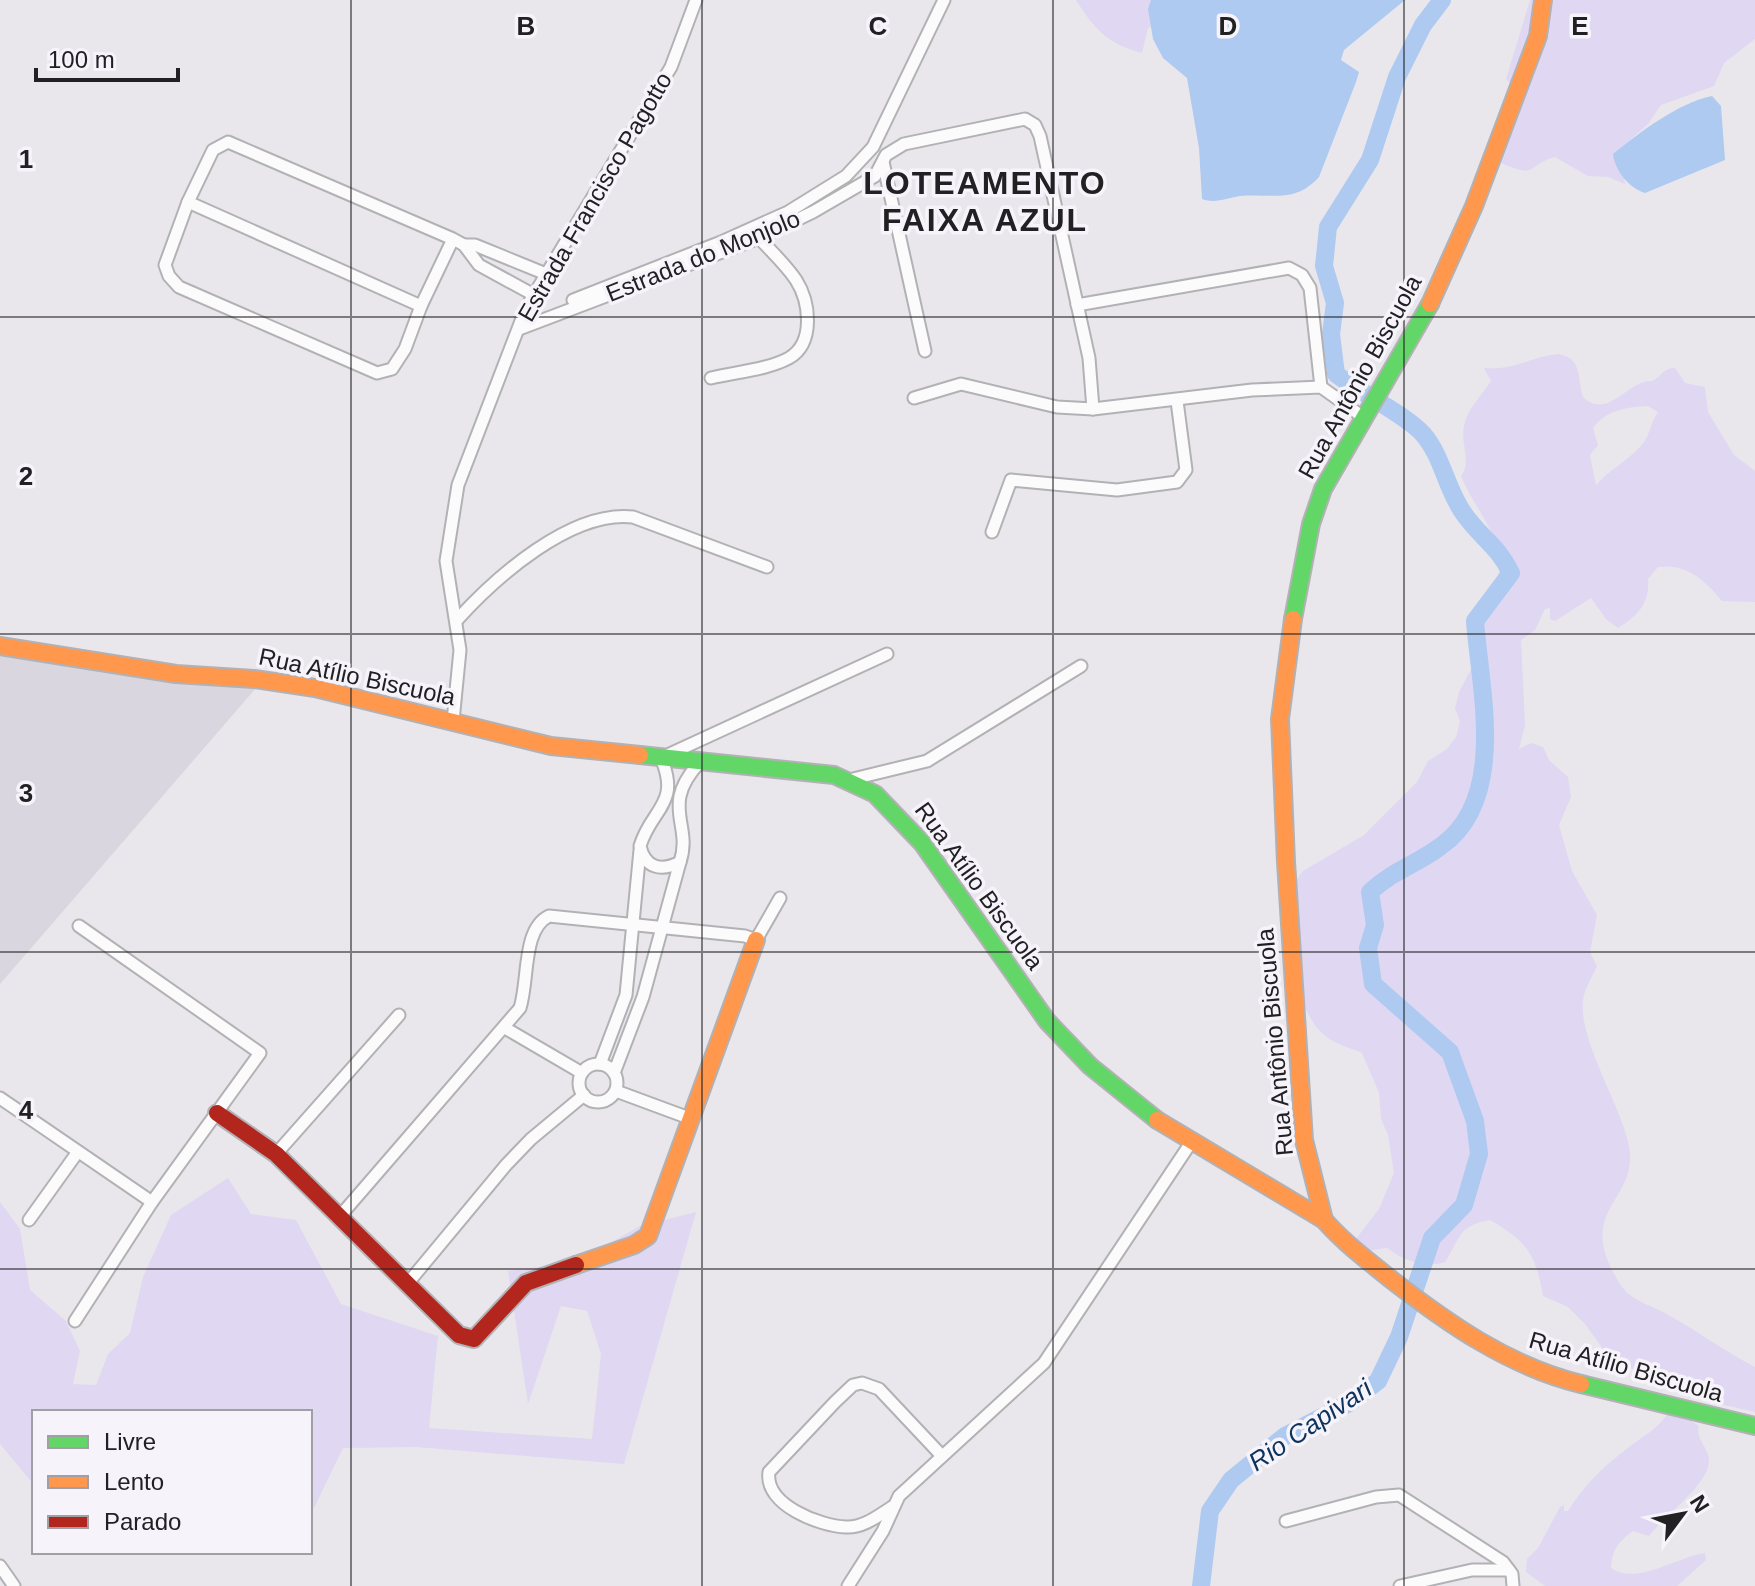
<svg xmlns="http://www.w3.org/2000/svg" width="1755" height="1586" viewBox="0 0 1755 1586" font-family="Helvetica,sans-serif">
	<style>
		.built { fill: #d9d6df }
		.green { fill: #e0d7f2; fill-rule: evenodd }
		.water { fill: #aecaf1 }
		.lines { fill: none; stroke-linecap: round; stroke-linejoin: round }
		.river { stroke: #aecaf1; stroke-width: 18 }
		.street-casing { stroke: #b2b1b4; stroke-width: 15 }
		.fast-casing { stroke: #b2b1b4; stroke-width: 20 }
		.slow-casing { stroke: #b2b1b4; stroke-width: 20 }
		.jam-casing { stroke: #b2b1b4; stroke-width: 20 }
		.street { stroke: #fcfbfc; stroke-width: 11 }
		.fast { stroke: #63d668; stroke-width: 16 }
		.slow { stroke: #ff974d; stroke-width: 16 }
		.jam { stroke: #b3261e; stroke-width: 16 }
		.grid { fill: none; stroke: #212022; stroke-width: 2; stroke-opacity: 0.55 }
		.labels { text-anchor: middle; stroke-width: 7; stroke-linejoin: round; paint-order: stroke }
		.street-label { font-size: 24px; fill: #212022; stroke: #f6f4fa }
		.water-label { font-size: 26px; font-style: italic; fill: #0d325b; stroke: #f6f4fa }
		.district-label { font-size: 32px; font-weight: bold; letter-spacing: 2px; fill: #212022; stroke: #f6f4fa }
		.grid-label { font-size: 26px; text-anchor: middle; font-weight: bold; fill: #212022; stroke: #f6f4fa; stroke-width: 7; stroke-linejoin: round; paint-order: stroke }
	</style>
	<rect width="100%" height="100%" fill="#e9e7ec"/>
	<path class="built" d="M 0,656 L 163,681 L 256,688 L 0,984 Z"/>
	<g class="green">
		<path d="M 1076,0 L 1172,0 L 1160,25 L 1148,28 L 1142,53 C 1108,44 1095,30 1076,0 Z"/>
		<path d="M 1530,0 L 1755,0 L 1755,39 L 1724,63 L 1714,86 L 1661,105 L 1648,124 L 1621,148 L 1625,184 L 1608,177 L 1588,176 L 1555,157 C 1525,165 1540,180 1499,162 L 1519,92 L 1506,79 Z"/>
		<path d="M 1558,354 C 1583,358 1577,378 1583,397 C 1604,417 1622,391 1641,383 C 1645,381 1650,382 1654,380 C 1663,375 1663,368 1675,368 L 1685,383 L 1705,387 L 1708,412 L 1734,455 L 1755,471 L 1755,602 L 1722,601 C 1705,580 1686,563 1658,567 L 1648,579 C 1650,603 1638,616 1618,628 L 1606,619 L 1591,598 L 1555,621 L 1550,619 L 1550,608 L 1545,609 L 1535,630 L 1521,640 L 1525,725 L 1519,749 L 1531,743 L 1543,747 L 1549,760 L 1568,777 L 1571,797 L 1559,825 L 1572,871 L 1597,915 L 1590,952 L 1597,966 C 1593,975 1587,985 1584,995 C 1574,1034 1622,1106 1629,1146 C 1639,1203 1572,1208 1620,1284 C 1630,1300 1650,1305 1665,1313 C 1696,1330 1724,1351 1755,1367 L 1755,1412 L 1707,1401 L 1626,1366 L 1607,1363 L 1603,1349 L 1585,1324 L 1568,1307 L 1543,1296 C 1536,1255 1527,1241 1490,1220 C 1457,1226 1461,1238 1445,1262 C 1423,1268 1405,1261 1387,1248 L 1372,1250 L 1357,1259 L 1352,1244 L 1379,1209 L 1394,1173 L 1388,1135 L 1381,1119 L 1379,1093 L 1362,1053 C 1349,1047 1333,1044 1323,1034 C 1288,1003 1296,927 1294,883 L 1303,871 L 1364,835 L 1417,782 L 1428,761 L 1447,749 L 1456,737 L 1460,721 L 1455,708 L 1459,692 L 1478,656 L 1478,631 L 1496,607 C 1493,590 1502,572 1499,557 C 1494,526 1472,504 1461,476 C 1472,463 1460,442 1464,426 C 1467,409 1482,395 1491,381 L 1484,368 C 1515,371 1529,357 1558,354 ZM 1648,406 L 1658,412 C 1650,423 1650,437 1640,447 C 1627,461 1609,470 1596,485 L 1590,455 L 1598,445 L 1593,428 C 1606,410 1627,407 1648,406 Z"/>
		<path d="M 228,1178 L 251,1214 L 296,1220 L 341,1304 L 438,1336 L 429,1428 L 592,1439 L 601,1354 L 587,1311 L 561,1306 L 528,1404 L 508,1271 L 576,1262 L 640,1226 L 696,1212 L 624,1464 L 416,1447 L 343,1448 L 314,1508 L 310,1506 L 310,1412 L 34,1412 L 34,1485 L 0,1444 L 0,1202 L 20,1229 L 30,1290 L 66,1321 L 80,1351 L 73,1384 L 96,1385 L 108,1354 L 130,1333 L 143,1277 L 171,1215 Z"/>
		<path d="M 1673,1409 L 1699,1426 C 1695,1440 1709,1447 1709,1461 C 1709,1484 1664,1516 1649,1536 L 1633,1531 C 1618,1542 1612,1550 1611,1568 C 1637,1586 1676,1557 1705,1553 L 1706,1560 L 1677,1586 L 1545,1586 L 1526,1572 L 1527,1559 L 1538,1548 L 1560,1507 L 1564,1505 L 1564,1511 L 1568,1511 C 1590,1476 1617,1455 1650,1432 C 1659,1426 1665,1416 1673,1409 Z"/>
	</g>
	<g class="water">
		<path d="M 1151,0 L 1405,0 L 1344,50 L 1341,60 L 1359,72 L 1356,82 L 1319,177 C 1295,204 1271,193 1240,196 C 1226,198 1216,204 1202,199 L 1199,148 L 1187,78 L 1163,58 L 1153,39 L 1148,9 Z"/>
		<path d="M 1712,96 L 1721,106 L 1725,160 L 1645,193 C 1629,188 1615,171 1613,154 C 1640,132 1678,103 1712,96 Z"/>
	</g>
	<g class="lines">
		<path class="river" d="M 1201,1586 L 1210,1511 L 1231,1480 L 1285,1436 L 1351,1402 L 1378,1381 L 1399,1337 L 1432,1238 L 1464,1205 L 1479,1154 L 1475,1121 L 1450,1052 L 1373,984 L 1368,948 L 1375,925 L 1370,892 C 1395,869 1416,865 1441,846 C 1508,799 1480,689 1475,621 L 1511,573 C 1496,543 1480,538 1462,511 C 1446,487 1442,456 1423,434 C 1406,415 1359,392 1336,374 L 1331,334 L 1335,303 L 1324,266 L 1328,227 L 1370,160 L 1397,77 L 1423,25 L 1442,0"/>
		<g class="street-casing">
			<g id="street">
				<path d="M 883,162 L 925,351"/>
				<path d="M 188,202 L 165,265 L 169,276 L 179,287 L 377,373 L 392,369 L 405,349 L 421,306"/>
				<path d="M 453,239 L 421,306 L 188,202 L 213,150 L 228,142 L 453,239 L 464,245 L 479,265 L 534,295"/>
				<path d="M 464,245 L 475,245 L 546,274"/>
				<path d="M 573,300 L 721,242 L 788,212 L 846,176 L 873,147 L 944,0"/>
				<path d="M 1077,305 L 1289,268 L 1302,275 L 1310,288 L 1321,387"/>
				<path d="M 519,329 L 759,238 L 813,212 L 875,176 L 886,155 L 904,144 L 1025,119 L 1035,125 L 1040,136 L 1089,358 L 1093,409"/>
				<path d="M 711,378 C 735,372 767,370 789,358 C 815,343 810,302 796,280 C 786,265 771,251 759,238"/>
				<path d="M 914,398 L 961,384 L 1057,407 L 1093,409 L 1252,390 L 1321,387 L 1363,417"/>
				<path d="M 992,532 L 1011,480 L 1117,490 L 1177,482 L 1186,470 L 1177,401"/>
				<path d="M 457,620 C 496,577 571,510 633,517 L 767,567"/>
				<path d="M 453,721 L 460,650 L 446,561 L 458,485 L 526,308 L 671,67 L 696,0"/>
				<path d="M 700,762 C 659,806 693,824 680,862 C 661,872 645,868 640,846 C 651,809 681,804 661,758 L 887,654"/>
				<path d="M 853,779 L 927,761 L 1081,666"/>
				<path d="M 505,1028 L 582,1073"/>
				<path d="M 600,1064 L 626,995 L 640,850"/>
				<circle cx="598" cy="1083" r="19"/>
				<path d="M 614,1073 L 643,997 L 680,862"/>
				<path d="M 616,1091 L 689,1118"/>
				<path d="M 0,1098 L 152,1202"/>
				<path d="M 276,1154 L 399,1015"/>
				<path d="M 341,1215 L 520,1008 C 529,980 522,929 549,916 L 745,936 L 756,940 L 780,898"/>
				<path d="M 29,1220 L 77,1153"/>
				<path d="M 408,1283 L 506,1165 L 531,1139 L 584,1095"/>
				<path d="M 75,1321 L 152,1202 L 260,1053 L 79,926"/>
				<path d="M 892,1507 C 878,1516 863,1528 846,1527 C 820,1526 764,1505 769,1472 L 835,1402 L 853,1385 L 862,1383 L 879,1389 L 942,1456"/>
				<path d="M 1286,1521 L 1376,1497 L 1399,1495 L 1503,1562 L 1512,1574 L 1513,1586"/>
				<path d="M 0,1566 L 14,1586"/>
				<path d="M 848,1586 L 883,1531 L 899,1496 L 1044,1363 L 1190,1144"/>
				<path d="M 1400,1586 L 1472,1570 L 1509,1570"/>
			</g>
		</g>
		<g class="fast-casing">
			<g id="fast">
				<path d="M 1293,619 L 1311,524 L 1323,489 L 1430,304"/>
				<path d="M 640,755 L 834,775 L 875,794 L 922,843 L 1047,1021 L 1090,1066 L 1157,1120"/>
				<path d="M 1581,1384 L 1755,1426"/>
			</g>
		</g>
		<g class="slow-casing">
			<g id="slow">
				<path d="M 1430,304 L 1474,206 L 1538,36 L 1543,0"/>
				<path d="M 1293,619 L 1280,719 L 1286,862 L 1304,1140 L 1324,1220"/>
				<path d="M 0,646 L 176,674 L 254,679 L 315,688 L 551,746 L 640,755"/>
				<path d="M 1157,1120 L 1324,1220 C 1343,1242 1366,1259 1388,1277 C 1447,1323 1508,1366 1581,1384"/>
				<path d="M 576,1265 L 634,1245 L 648,1236 L 756,940"/>
			</g>
		</g>
		<g class="jam-casing">
			<path id="jam" d="M 217,1113 L 276,1154 L 459,1335 L 474,1339 L 526,1283 L 576,1265"/>
		</g>
		<use href="#street" class="street"/>
		<use href="#fast" class="fast"/>
		<use href="#slow" class="slow"/>
		<use href="#jam" class="jam"/>
	</g>
	<path class="grid" d="M 351,0 L 351,1586M 702,0 L 702,1586M 1053,0 L 1053,1586M 1404,0 L 1404,1586M 0,317 L 1755,317M 0,634 L 1755,634M 0,952 L 1755,952M 0,1269 L 1755,1269"/>
	<g class="labels">
		<g class="street-label">
			<text transform="translate(595 197) rotate(-60)" y="8">Estrada Francisco Pagotto</text>
			<text transform="translate(703 256) rotate(-22)" y="8">Estrada do Monjolo</text>
			<text transform="translate(1360 377) rotate(-61)" y="8">Rua Antônio Biscuola</text>
			<text transform="translate(357 677) rotate(12)" y="8">Rua Atílio Biscuola</text>
			<text transform="translate(979 886) rotate(54)" y="8">Rua Atílio Biscuola</text>
			<text transform="translate(1275 1042) rotate(-95)" y="8">Rua Antônio Biscuola</text>
			<text transform="translate(1626 1367) rotate(16)" y="8">Rua Atílio Biscuola</text>
		</g>
		<g class="water-label">
			<text transform="translate(1310 1425) rotate(-34)" y="9">Rio Capivari</text>
		</g>
		<g class="district-label">
			<text x="985" y="194">LOTEAMENTO<tspan x="985" dy="37">FAIXA AZUL</tspan></text>
		</g>
	</g>
	<g class="grid-label">
		<text x="526" y="35">B</text>
		<text x="878" y="35">C</text>
		<text x="1228" y="35">D</text>
		<text x="1580" y="35">E</text>
		<text x="26" y="168">1</text>
		<text x="26" y="485">2</text>
		<text x="26" y="802">3</text>
		<text x="26" y="1119">4</text>
	</g>
	<rect x="32" y="1410" width="280" height="144" fill="#f6f4fa" stroke="#a19fa4" stroke-width="2"/>
	<rect x="48" y="1436" width="40" height="12" fill="#63d668" stroke="#a19fa4" stroke-width="2"/>
	<text x="104" y="1450" font-size="24" fill="#212022">Livre</text>
	<rect x="48" y="1476" width="40" height="12" fill="#ff974d" stroke="#a19fa4" stroke-width="2"/>
	<text x="104" y="1490" font-size="24" fill="#212022">Lento</text>
	<rect x="48" y="1516" width="40" height="12" fill="#b3261e" stroke="#a19fa4" stroke-width="2"/>
	<text x="104" y="1530" font-size="24" fill="#212022">Parado</text>
	<g transform="translate(1683 1514) rotate(58)" stroke="#f6f4fa" stroke-width="6" paint-order="stroke">
	<path d="M0-6L14 30L0 20L-14 30Z" fill="#212022"/>
	<text y="-12" font-size="22" font-weight="bold" text-anchor="middle" fill="#212022">N</text>
	</g>
	<path d="M36 68v12h142v-12" fill="none" stroke="#212022" stroke-width="4"/>
	<text x="48" y="68" font-size="24" fill="#212022" stroke="#f6f4fa" stroke-width="6" paint-order="stroke">100 m</text>
</svg>
